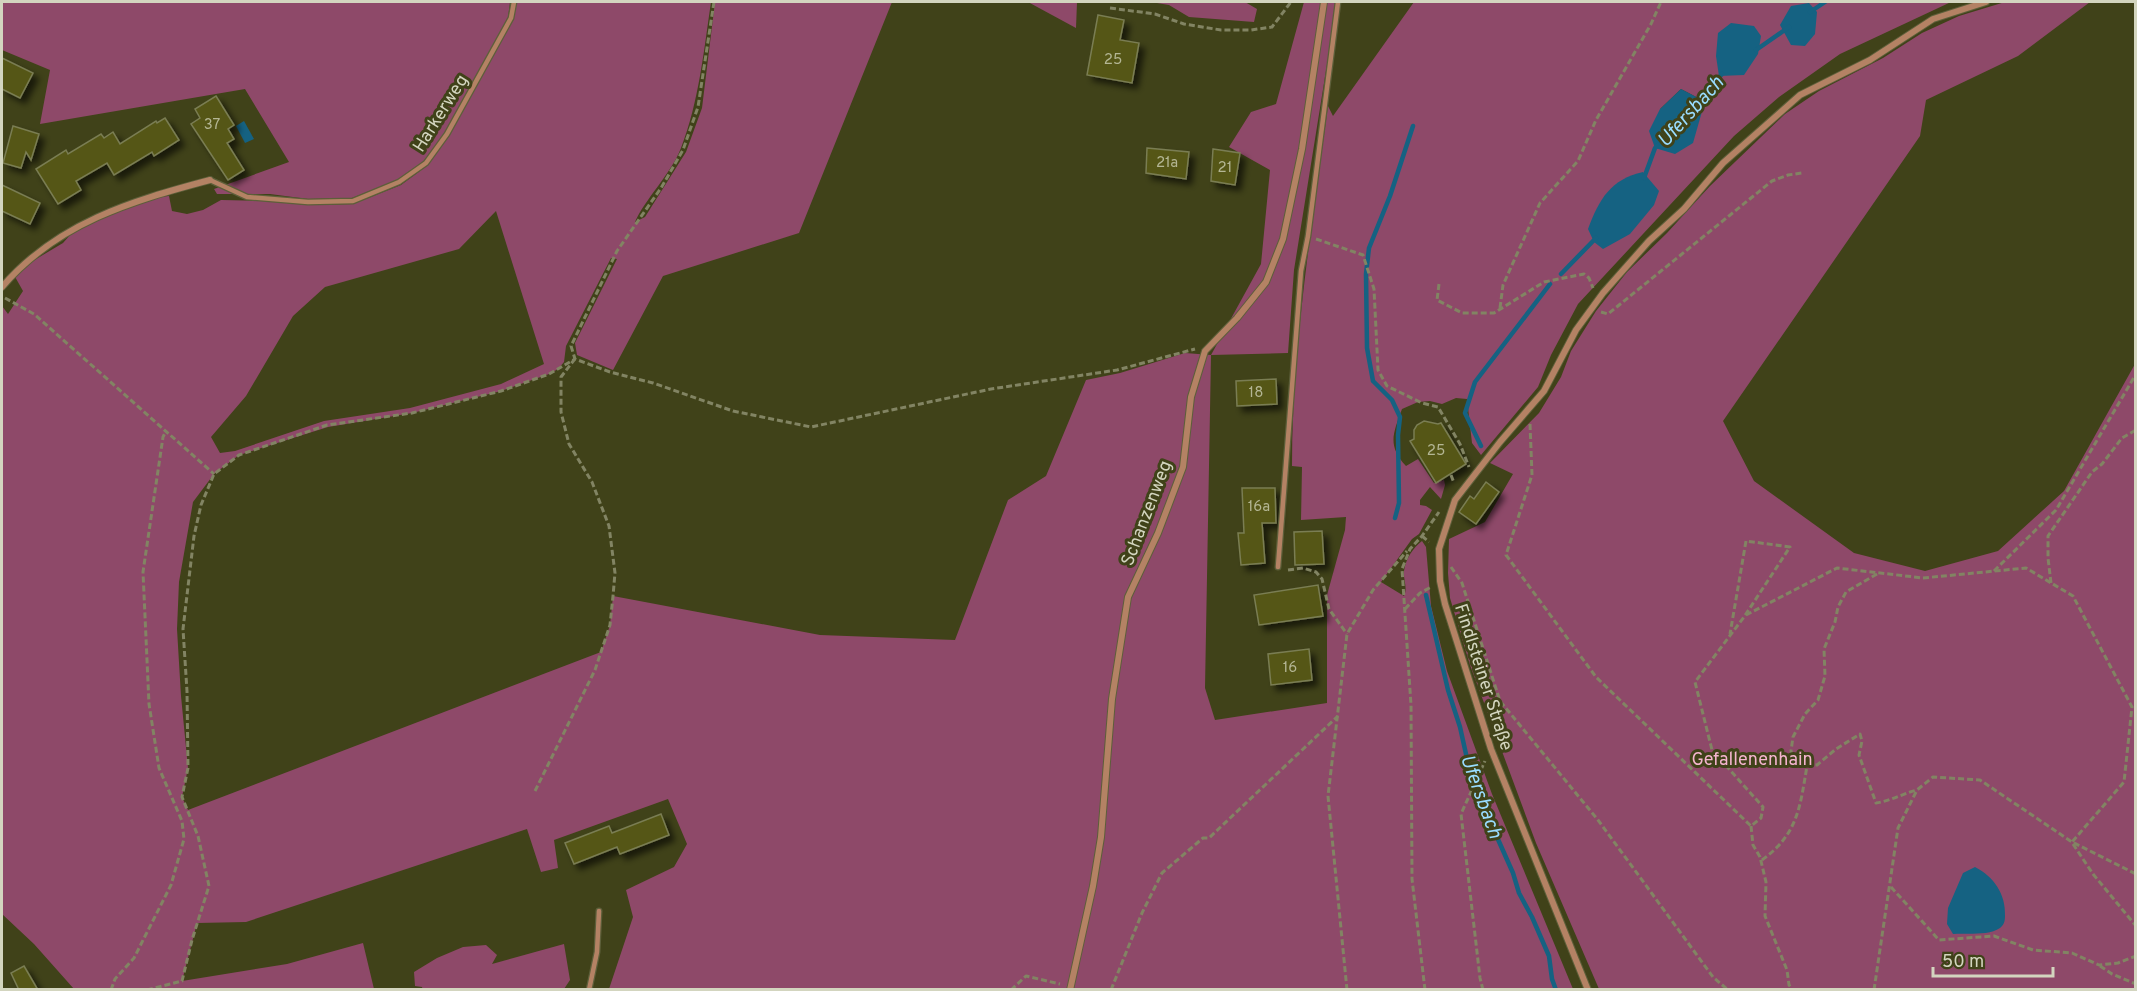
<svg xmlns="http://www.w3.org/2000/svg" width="2137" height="991" viewBox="0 0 2137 991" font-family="Overpass,sans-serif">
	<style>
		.green { fill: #8e4969; fill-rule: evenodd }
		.water { fill: #156282 }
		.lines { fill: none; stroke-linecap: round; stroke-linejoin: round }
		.stream { stroke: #156282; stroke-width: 4.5 }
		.building { fill: #555714; stroke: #7a7d53; stroke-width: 1.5; filter: url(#shadow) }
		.lane-casing { stroke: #5d5f3a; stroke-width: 7 }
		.street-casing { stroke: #5d5f3a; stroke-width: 8 }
		.path { stroke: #828463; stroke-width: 3; stroke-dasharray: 6 3; stroke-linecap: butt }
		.lane { stroke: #b48264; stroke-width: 4.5 }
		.street { stroke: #b48264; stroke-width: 6 }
		.labels { text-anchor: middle; stroke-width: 6; stroke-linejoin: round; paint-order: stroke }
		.number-label { font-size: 15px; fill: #b4b694 }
		.street-label { font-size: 18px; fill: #d3d5bf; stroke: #404219 }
		.park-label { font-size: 18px; fill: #f5b4cf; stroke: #404219 }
		.water-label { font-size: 20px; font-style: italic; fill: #99dcff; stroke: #404219 }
	</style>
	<defs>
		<filter id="shadow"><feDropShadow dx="5.5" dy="5.5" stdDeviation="3" flood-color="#0009"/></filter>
	</defs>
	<rect width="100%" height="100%" fill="#404219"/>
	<g class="green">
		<path d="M 2,2 L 510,2 L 508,18 L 445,134 L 423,162 L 397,180 L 352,198 L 308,199 L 270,194 L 217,194 L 214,189 L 289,162 L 245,89 L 40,124 L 50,70 L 2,50 Z"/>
		<path d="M 515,2 L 711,2 C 704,49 699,102 681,148 C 671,174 645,199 635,222 L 645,217 L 686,152 L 702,108 L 715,2 L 892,2 L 799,233 L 663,276 L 613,370 L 577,355 L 575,343 L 617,259 L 611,258 L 566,346 L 564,362 L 558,369 L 549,374 L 501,391 L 412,413 L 328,427 L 239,455 L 214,474 L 193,502 L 179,582 L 177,629 L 181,696 L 188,768 L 182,797 L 188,810 L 601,652 L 610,625 L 613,596 L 820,635 L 955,640 L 1008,500 L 1046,476 L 1086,380 L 1120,373 L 1185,353 L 1211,355 L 1261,264 L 1270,170 L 1229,147 L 1251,112 L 1276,104 L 1304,2 L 1337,2 L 1294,270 L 1288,353 L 1211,355 L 1205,688 L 1215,720 L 1327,703 L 1327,595 L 1345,530 L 1346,517 L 1301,520 L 1302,467 L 1292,466 C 1292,346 1312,225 1328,106 L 1333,116 L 1414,2 L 1951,2 L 1840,54 L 1779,97 L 1734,136 L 1578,304 L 1551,355 L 1538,387 L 1481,455 L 1472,443 L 1467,399 L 1456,398 L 1442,404 L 1430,401 L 1418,402 L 1402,409 C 1393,434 1387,445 1406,466 L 1418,459 L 1434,483 L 1444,480 L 1445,485 L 1441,499 L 1430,487 L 1420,500 L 1420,505 L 1426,506 L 1432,510 L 1419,534 L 1412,539 L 1381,582 L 1404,596 C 1408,587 1403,580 1404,571 C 1406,558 1413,548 1422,541 L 1426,547 L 1431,606 L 1447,671 L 1492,794 L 1573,989 L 609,989 L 633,917 L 626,890 L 674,867 L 687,844 L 668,799 L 554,840 L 558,868 L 541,872 L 527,829 L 246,922 L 197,923 L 182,981 L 287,964 L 363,943 L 374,989 L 74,989 L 34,944 L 2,914 L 2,306 L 8,314 L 23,291 L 14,275 L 21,268 L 63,243 L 71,234 L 122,208 L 158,197 L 169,196 L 172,211 L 187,214 L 203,210 L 221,200 L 266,201 L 308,205 L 353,204 L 401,185 L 428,165 L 449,135 L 513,19 ZM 1681,89 L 1702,100 L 1660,109 ZM 496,211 L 544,364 L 501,384 L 410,408 L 324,421 L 235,451 L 220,453 L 211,437 L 246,396 L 293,316 L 325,287 L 459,249 Z"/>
		<path d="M 1028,2 L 1077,2 L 1076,28 Z"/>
		<path d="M 1151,2 L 1245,2 L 1257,9 L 1254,22 L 1189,17 L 1169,5 Z"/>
		<path d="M 2005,2 L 2090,2 L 2018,56 L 1926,100 L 1920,136 L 1723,421 L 1754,481 L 1854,553 L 1925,571 L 1998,551 L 2064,491 L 2135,364 L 2135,989 L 1599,989 L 1536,843 L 1470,665 L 1450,598 L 1448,573 L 1449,539 L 1485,522 L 1513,474 L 1490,463 L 1539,413 L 1561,377 L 1571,351 L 1596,311 L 1627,272 L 1667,233 L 1710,186 L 1785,114 L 1819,91 L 1883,58 L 1922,33 L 1959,16 Z"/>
		<path d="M 564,944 L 570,980 L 564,989 L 423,990 L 422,987 L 415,986 L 414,972 L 437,958 L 463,947 L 486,945 L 497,955 L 492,964 Z"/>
	</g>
	<g class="water">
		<path d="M 1809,3 L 1817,12 L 1815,34 L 1805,46 L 1791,45 L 1780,25 L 1791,6 Z"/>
		<path d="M 1731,23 L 1754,26 L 1761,36 L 1758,54 L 1744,75 L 1719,76 L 1716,56 L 1718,33 Z"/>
		<path d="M 1681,89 L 1702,100 L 1703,108 L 1693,143 L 1675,154 L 1655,148 L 1649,131 L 1660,109 Z"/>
		<path d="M 244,121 L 254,139 L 245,143 L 236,126 Z"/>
		<path d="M 1643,172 L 1659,191 L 1654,205 L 1630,234 L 1603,249 L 1594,242 L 1588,229 C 1599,199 1611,179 1643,172 Z"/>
		<path d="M 1975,867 C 1994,877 2006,894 2005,916 C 2005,921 2004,925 2000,928 C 1988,936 1967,933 1953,934 L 1947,924 L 1948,908 L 1963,873 Z"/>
	</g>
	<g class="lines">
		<g class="stream">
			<path d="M 1810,12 L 1825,2"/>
			<path d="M 1756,50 L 1789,27"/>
			<path d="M 1695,103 L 1722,74"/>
			<path d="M 1644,178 L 1655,148 L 1658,145"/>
			<path d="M 1561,274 L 1596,238"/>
			<path d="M 1481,446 L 1465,413 L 1475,382 L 1550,284"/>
			<path d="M 1395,518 L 1399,503 L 1398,435 L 1400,417 L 1392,400 L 1373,381 L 1367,348 L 1366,274 L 1369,248 L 1390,196 L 1413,126"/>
			<path d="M 1426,595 L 1448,690 L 1460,727 L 1472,781 L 1513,873 L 1519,893 L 1532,917 L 1549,956 L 1552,979 L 1556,990"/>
		</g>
	</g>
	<g class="building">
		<path d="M 1098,15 L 1124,20 L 1120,40 L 1139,43 L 1132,83 L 1087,75 Z"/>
		<path d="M 2,58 L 33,73 L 20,98 L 2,89 Z"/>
		<path d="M 216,96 L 234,125 L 228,129 L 234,139 L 227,143 L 244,170 L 228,180 L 191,124 L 200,118 L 195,109 Z"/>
		<path d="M 165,118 L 179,140 L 154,156 L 152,152 L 114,175 L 107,163 L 76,181 L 81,190 L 58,204 L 36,169 L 66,150 L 68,154 L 101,134 L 104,138 L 113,132 L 120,144 L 156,121 L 157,123 Z"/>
		<path d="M 13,126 L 39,134 L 31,160 L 26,152 L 21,168 L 3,163 Z"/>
		<path d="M 1147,148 L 1189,152 L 1186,179 L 1146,173 Z"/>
		<path d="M 1213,149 L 1240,153 L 1235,185 L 1211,181 Z"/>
		<path d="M 2,185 L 40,203 L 30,224 L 2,211 Z"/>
		<path d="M 1276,379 L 1277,404 L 1237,406 L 1236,381 Z"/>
		<path d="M 1424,421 L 1438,424 L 1441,423 L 1466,464 L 1436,483 L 1410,441 L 1414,439 L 1414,430 L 1417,425 Z"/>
		<path d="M 1486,482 L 1499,492 L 1476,524 L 1459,512 L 1470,496 L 1474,499 Z"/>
		<path d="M 1242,488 L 1275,488 L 1276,523 L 1262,523 L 1265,563 L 1241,565 L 1238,533 L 1244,533 Z"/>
		<path d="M 1322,531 L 1324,564 L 1295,565 L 1294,532 Z"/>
		<path d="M 1318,585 L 1323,616 L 1259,625 L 1254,595 Z"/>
		<path d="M 1309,649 L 1312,680 L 1271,685 L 1268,654 Z"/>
		<path d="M 661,814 L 669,835 L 620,854 L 617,847 L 574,864 L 565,843 L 609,826 L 612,833 Z"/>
		<path d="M 24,966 L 38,990 L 19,990 L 11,973 Z"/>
	</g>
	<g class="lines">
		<g class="lane-casing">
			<g id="lane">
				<path d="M 210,180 L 247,197 L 308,202 L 353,201 L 399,182 L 426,163 L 447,134 L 511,18 L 514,2"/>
				<path d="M 1278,567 L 1301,271 L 1308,236 L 1338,2"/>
				<path d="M 589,990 L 597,952 L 599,911"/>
			</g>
		</g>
		<g class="street-casing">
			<g id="street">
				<path d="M 2,287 C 57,223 131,201 210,180"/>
				<path d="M 1070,990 L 1093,886 L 1101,837 L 1112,699 L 1128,597 L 1158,533 L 1183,467 L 1191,397 L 1205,351 L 1237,318 L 1266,282 L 1283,239 L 1302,149 L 1324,2"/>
				<path d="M 1588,990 L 1491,749 L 1445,604 L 1440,581 L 1439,549 L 1455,500 L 1500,442 L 1544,391 L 1576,330 L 1603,293 L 1649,241 L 1684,209 L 1723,163 L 1800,95 L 1870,60 L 1933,19 L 1986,2"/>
			</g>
		</g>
		<g class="path">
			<path d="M 714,2 L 698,107 L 683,150 L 661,188 L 617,251 L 571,346 L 575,359 L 610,372 L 653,383 L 733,411 L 811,427 L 991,389 L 1117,370 L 1195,349"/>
			<path d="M 1110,8 L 1155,14 L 1184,24 L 1221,30 L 1251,30 L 1272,27 L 1291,2"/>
			<path d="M 1316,239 L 1363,255 L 1374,289 L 1378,370 L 1387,386 L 1422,403 L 1438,407 L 1460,444 L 1469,467"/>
			<path d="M 1439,284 L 1437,300 L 1462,313 L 1494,313 L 1544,282 L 1584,274 L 1589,278 L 1593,288"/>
			<path d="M 5,298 L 34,314 L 214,474"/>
			<path d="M 1500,308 L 1503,285 L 1540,203 L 1578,161 L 1596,120 L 1651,24 L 1661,2"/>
			<path d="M 1601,312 L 1608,314 L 1772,181 L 1788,175 L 1802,173"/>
			<path d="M 1530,424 L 1532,475 L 1506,555 L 1596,677 L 1751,826 L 1761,818 L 1763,807 L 1712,750 L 1695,682 L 1744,617 L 1790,547 L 1746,541 L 1730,634"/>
			<path d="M 1451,475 L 1454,483"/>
			<path d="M 1422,536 L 1429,542"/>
			<path d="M 1451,567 L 1462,583 L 1500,701 L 1598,820 L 1713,977 L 1728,990"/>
			<path d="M 1288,570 L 1303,568 L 1316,572 L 1322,579 L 1329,609 L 1347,634"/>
			<path d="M 1994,571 L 2056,510 L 2136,374"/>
			<path d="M 1877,574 L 1846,592 L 1838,607 L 1835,622 L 1824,649 L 1825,676 L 1818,700 L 1805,714 L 1793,737 L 1791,751 L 1794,763 L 1801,766 L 1817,765 L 1836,749 L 1860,734 L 1862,741 L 1859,755 L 1876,803 C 1890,801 1902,794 1917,790"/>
			<path d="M 2051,583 L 2048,558 L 2048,536 L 2092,472 L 2102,464 L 2122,438 L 2136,430"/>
			<path d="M 1405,609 L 1420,593 L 1431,587"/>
			<path d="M 1746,615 L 1837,568 L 1923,578 L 2026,568 L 2073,596 L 2132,707 L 2124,782 L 2072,842"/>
			<path d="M 535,791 L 595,670 L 610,625 L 613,596 L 615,573 L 609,526 L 592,482 L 569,444 L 561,412 L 561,377 L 574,360"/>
			<path d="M 1472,791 L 1469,785 L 1473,777 L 1478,776"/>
			<path d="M 1751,826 L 1753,845 L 1760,857 L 1766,882 L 1765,916 L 1787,970 L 1789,985 L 1793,990"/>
			<path d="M 2073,844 L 2093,874 L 2136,926"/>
			<path d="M 1762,860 C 1798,834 1800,807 1807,766"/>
			<path d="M 1891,887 L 1939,940 L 1994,936 L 2033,950 L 2072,953 L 2099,965 L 2118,963 L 2136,956"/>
			<path d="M 2100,966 L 2112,974 L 2136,984"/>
			<path d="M 111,990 L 115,979 L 134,958 L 171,885 L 184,839 L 182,821 L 159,768 L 149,704 L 143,572 L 163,437 L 166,431"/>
			<path d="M 147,990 L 182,981 L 192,940 L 209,886 L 198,836 L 182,797 L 188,768 L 187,691 L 183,629 L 194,536 L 201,505 L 214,474 L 239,455 L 327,425 L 412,413 L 501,391 L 549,374 L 575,359"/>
			<path d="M 1011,990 L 1026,976 L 1060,984"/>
			<path d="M 1111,990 L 1142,913 L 1162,873 L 1203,838 L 1209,838 L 1338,716"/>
			<path d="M 1347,990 L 1328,796 L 1347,634 L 1373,590 L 1407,551"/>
			<path d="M 1425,990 L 1412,879 L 1411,705 L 1402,569 L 1410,549 L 1422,536 L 1439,512"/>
			<path d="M 1483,990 L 1480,978 L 1461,814 L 1485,761"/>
			<path d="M 1874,990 L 1898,828 L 1917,790 L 1933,777 L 1980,780 L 2072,842 L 2136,874"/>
		</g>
		<use href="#lane" class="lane"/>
		<use href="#street" class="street"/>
	</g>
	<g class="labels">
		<g class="number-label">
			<text x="1113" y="64">25</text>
			<text x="212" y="129">37</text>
			<text x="1167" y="167">21a</text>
			<text x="1225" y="172">21</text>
			<text x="1256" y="397">18</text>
			<text x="1436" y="455">25</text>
			<text x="1259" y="511">16a</text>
			<text x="1290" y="672">16</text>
		</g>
		<g class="street-label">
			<text transform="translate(440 113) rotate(-58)" y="6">Harkerweg</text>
			<text transform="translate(1146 513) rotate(-69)" y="6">Schanzenweg</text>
			<text transform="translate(1484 677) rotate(72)" y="6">Findlsteiner Straße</text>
		</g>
		<g class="park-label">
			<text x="1752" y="765">Gefallenenhain</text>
		</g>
		<g class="water-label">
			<text transform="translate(1690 111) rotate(-48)" y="7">Ufersbach</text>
			<text transform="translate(1482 796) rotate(70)" y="7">Ufersbach</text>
		</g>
	</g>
	<rect width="2137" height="991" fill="none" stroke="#d3d5bf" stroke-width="6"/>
	<path d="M1933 967v9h120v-9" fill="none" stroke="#d3d5bf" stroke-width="3"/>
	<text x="1942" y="967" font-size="18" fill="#d3d5bf" stroke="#404219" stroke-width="4.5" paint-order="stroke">50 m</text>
</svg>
